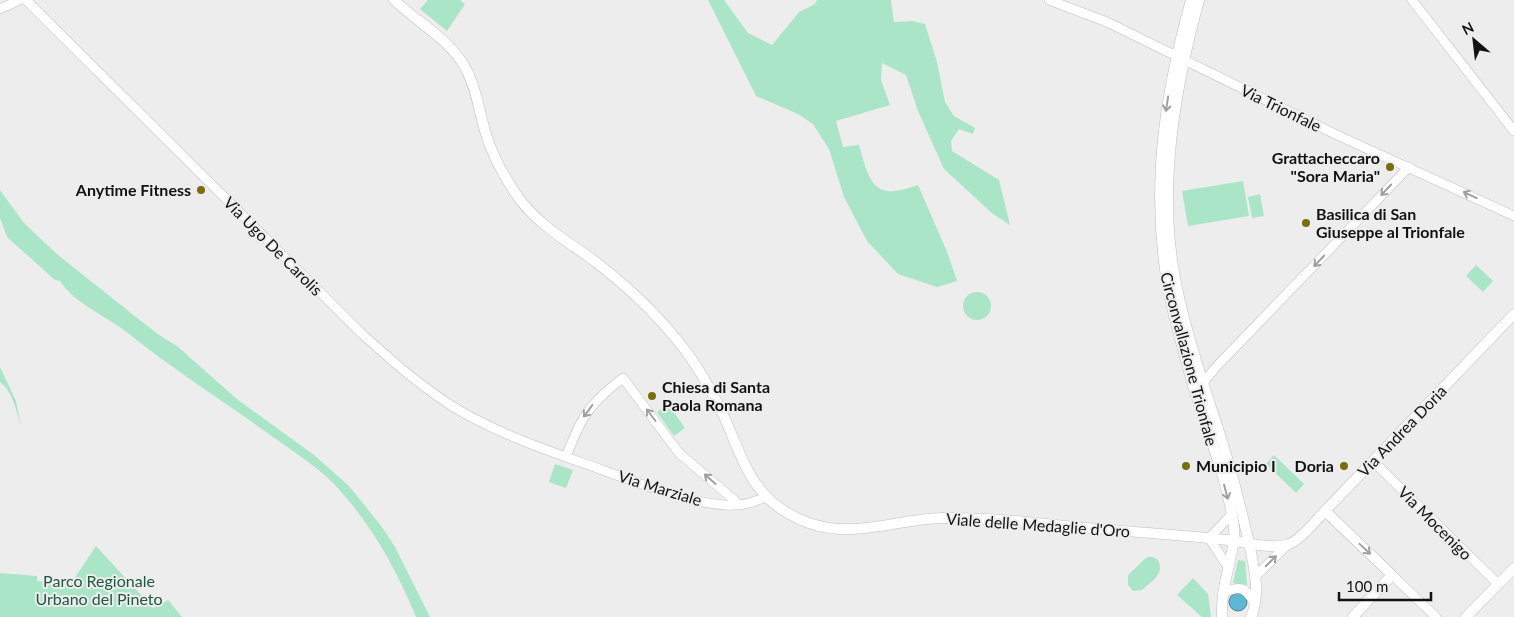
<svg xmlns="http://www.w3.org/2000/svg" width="1514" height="617" viewBox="0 0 1514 617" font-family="Lato,sans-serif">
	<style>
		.green { fill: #abe5c8 }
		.water { fill: #5eb7d0; stroke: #478697 }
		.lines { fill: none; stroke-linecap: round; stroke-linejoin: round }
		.tertiary-casing { stroke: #bebfc0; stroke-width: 10 }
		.secondary-casing { stroke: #bebfc0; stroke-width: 11 }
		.primary-casing { stroke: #bebfc0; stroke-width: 11 }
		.tertiary { stroke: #fff; stroke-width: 9 }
		.secondary { stroke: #fff; stroke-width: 10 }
		.primary { stroke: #fff; stroke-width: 10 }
		.oneway { stroke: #a0a0a0 }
		.poi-dot { fill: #796e0b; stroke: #ededee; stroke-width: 2 }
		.labels { text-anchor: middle; stroke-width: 4; stroke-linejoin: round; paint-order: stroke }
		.street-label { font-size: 16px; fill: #121212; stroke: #ededee }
		.poi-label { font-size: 16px; font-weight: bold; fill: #121212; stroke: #ededee; text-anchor: end }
		.park-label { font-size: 16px; fill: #1e5840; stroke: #ededee }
	</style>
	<rect width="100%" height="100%" fill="#ededee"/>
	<g class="green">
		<path d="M 428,0 L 460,0 L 465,4 L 447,31 L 420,9 Z"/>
		<path d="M 708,0 L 724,0 L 748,33 L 772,45 L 799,12 L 815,4 L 817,0 L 891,0 L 894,22 L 912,21 L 925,24 L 937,62 L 945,102 L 954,116 L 975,128 L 973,134 L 959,129 L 951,141 L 952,151 L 999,180 L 1010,225 L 993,214 L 944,169 L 918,111 L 906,75 L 882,63 L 881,80 L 890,105 L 836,121 L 843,147 L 859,145 C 865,164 869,195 895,191 C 903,190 911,187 918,185 L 948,254 L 957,281 L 937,287 L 898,274 L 867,241 L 844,197 L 829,149 L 813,124 L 798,114 L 756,96 Z"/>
		<path d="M 1243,181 L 1249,216 L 1188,226 L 1182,191 Z"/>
		<path d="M 0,190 L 24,223 L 58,255 L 141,321 L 159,335 L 177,346 L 238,400 L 314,455 L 349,486 L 382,527 L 395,547 L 430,617 L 416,617 C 396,568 370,522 333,483 C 315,465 294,452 273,437 C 225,402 175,371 129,334 C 107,316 76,305 60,281 L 55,280 L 7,237 L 0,218 Z"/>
		<path d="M 1260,194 L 1264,216 L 1252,218 L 1248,197 Z"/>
		<path d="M 1476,265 L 1493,281 L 1483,292 L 1466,276 Z"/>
		<circle cx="977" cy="306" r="14"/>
		<path d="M 0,367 L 16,401 L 21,426 C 16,410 13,392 0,382 Z"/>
		<path d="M 668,404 L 685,428 L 674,436 L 657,412 Z"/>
		<path d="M 1274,455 L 1304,484 L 1296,493 L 1266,464 Z"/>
		<path d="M 555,464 L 573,470 L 566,488 L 549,482 Z"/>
		<path d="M 96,546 L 153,608 L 168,600 L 182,617 L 0,617 L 0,573 L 37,576 L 37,581 L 70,585 Z"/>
		<path d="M 1147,557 L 1153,557 L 1158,560 C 1165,574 1152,581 1142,590 L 1133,591 L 1128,585 L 1128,575 Z"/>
		<path d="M 1238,560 L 1245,561 L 1247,585 L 1233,583 Z"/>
		<path d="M 1193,578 L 1208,594 L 1211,617 L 1202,617 L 1177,595 Z"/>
	</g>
	<circle class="water" cx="1238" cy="602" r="9"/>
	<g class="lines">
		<g class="tertiary-casing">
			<g id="tertiary">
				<path d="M 26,0 L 361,333 C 390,359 419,385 452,406 C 499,435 553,452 605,471 C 644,485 684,502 725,505 C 740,506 752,504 765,497"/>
				<path d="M 1049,0 L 1107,22 L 1337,135 L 1514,216"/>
				<path d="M 1412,0 L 1514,131"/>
				<path d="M 0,9 L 20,0"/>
				<path d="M 1203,383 L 1216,367 L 1409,167"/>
				<path d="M 566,457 C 581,417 589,404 623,378 L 679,453 L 740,505"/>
				<path d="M 1372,462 L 1379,467 L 1498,584"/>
				<path d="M 1228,567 L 1209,538 L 1232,514"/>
				<path d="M 1392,575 L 1436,617"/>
				<path d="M 1255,577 L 1287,545"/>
				<path d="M 1223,593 C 1240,585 1246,587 1255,604"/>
			</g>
		</g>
		<g class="secondary-casing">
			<g id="secondary">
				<path d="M 394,0 C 418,23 448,38 465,67 C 476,87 479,110 485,131 C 492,155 504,177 518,197 C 539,226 569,242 597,263 C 632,290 662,319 688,354 C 701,372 712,392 722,412 C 745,462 751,502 809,523 C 853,539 897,519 942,518 C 999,517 1056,526 1113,530 C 1151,533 1190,536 1228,540 C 1245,542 1274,550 1289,544 C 1301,540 1316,520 1325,511 L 1514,314"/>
				<path d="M 1325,511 L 1392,575 L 1353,617"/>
				<path d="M 1466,617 L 1514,568"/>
			</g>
		</g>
		<g class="primary-casing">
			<g id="primary">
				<path d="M 1191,0 C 1166,90 1152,175 1165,269 C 1170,307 1182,345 1192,382 C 1206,430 1228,479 1234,528 C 1236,540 1231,553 1229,565 C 1225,582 1221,599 1222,617"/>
				<path d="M 1199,0 C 1176,85 1159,178 1173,266 C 1179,305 1191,344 1203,383 C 1211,408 1220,433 1227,458 C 1236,486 1242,514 1249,543 C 1254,567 1261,593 1251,617"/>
			</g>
		</g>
		<use href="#tertiary" class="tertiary"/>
		<use href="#secondary" class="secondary"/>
		<use href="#primary" class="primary"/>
	</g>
	<defs><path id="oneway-shaft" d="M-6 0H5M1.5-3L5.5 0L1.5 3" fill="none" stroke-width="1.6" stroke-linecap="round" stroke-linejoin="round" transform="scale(1.25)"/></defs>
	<g class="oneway">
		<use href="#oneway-shaft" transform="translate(1167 104) rotate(99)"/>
		<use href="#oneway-shaft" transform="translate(1386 190) rotate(133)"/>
		<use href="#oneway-shaft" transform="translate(1470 195) rotate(-155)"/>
		<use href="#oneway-shaft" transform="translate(1319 261) rotate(134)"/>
		<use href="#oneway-shaft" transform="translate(588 411) rotate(126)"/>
		<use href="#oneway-shaft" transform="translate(651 415) rotate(-127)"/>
		<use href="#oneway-shaft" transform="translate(710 479) rotate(-139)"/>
		<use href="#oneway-shaft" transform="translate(1226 492) rotate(75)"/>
		<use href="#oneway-shaft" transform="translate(1365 549) rotate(43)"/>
		<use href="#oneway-shaft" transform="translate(1271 561) rotate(-45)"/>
	</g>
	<g class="poi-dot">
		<circle cx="1390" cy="167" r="5"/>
		<circle cx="201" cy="190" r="5"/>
		<circle cx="1306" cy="223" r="5"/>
		<circle cx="652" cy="396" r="5"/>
		<circle cx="1186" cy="466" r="5"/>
		<circle cx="1344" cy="466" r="5"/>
	</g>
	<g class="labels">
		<g class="street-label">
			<text transform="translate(1281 108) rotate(26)" y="6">Via Trionfale</text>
			<text transform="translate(273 246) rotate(45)" y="6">Via Ugo De Carolis</text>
			<text transform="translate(1189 359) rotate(75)" y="6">Circonvallazione Trionfale</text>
			<text transform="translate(1402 431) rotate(-46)" y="6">Via Andrea Doria</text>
			<text transform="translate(660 488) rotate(17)" y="6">Via Marziale</text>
			<text transform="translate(1435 523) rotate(45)" y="6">Via Mocenigo</text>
			<text transform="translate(1038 525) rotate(4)" y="6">Viale delle Medaglie d'Oro</text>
		</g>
		<g class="poi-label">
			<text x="1380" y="164">Grattacheccaro<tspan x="1380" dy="18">"Sora Maria"</tspan></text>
			<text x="191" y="196">Anytime Fitness</text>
			<text x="1316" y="220" text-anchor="start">Basilica di San<tspan x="1316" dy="18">Giuseppe al Trionfale</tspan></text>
			<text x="662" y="393" text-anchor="start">Chiesa di Santa<tspan x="662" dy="18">Paola Romana</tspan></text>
			<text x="1196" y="472" text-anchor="start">Municipio I</text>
			<text x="1334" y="472">Doria</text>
		</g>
		<g class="park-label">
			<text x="99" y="587">Parco Regionale<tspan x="99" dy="18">Urbano del Pineto</tspan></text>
		</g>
	</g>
	<g transform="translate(1474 40) rotate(332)" stroke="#ededee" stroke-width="4" paint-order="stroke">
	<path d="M0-4L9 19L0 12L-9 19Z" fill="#121212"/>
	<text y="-8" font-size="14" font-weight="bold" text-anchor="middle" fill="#121212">N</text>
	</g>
	<path d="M1339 592v8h92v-8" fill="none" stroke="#121212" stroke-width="2.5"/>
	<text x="1346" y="592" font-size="15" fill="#121212" stroke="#ededee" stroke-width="4" paint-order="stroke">100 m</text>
</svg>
